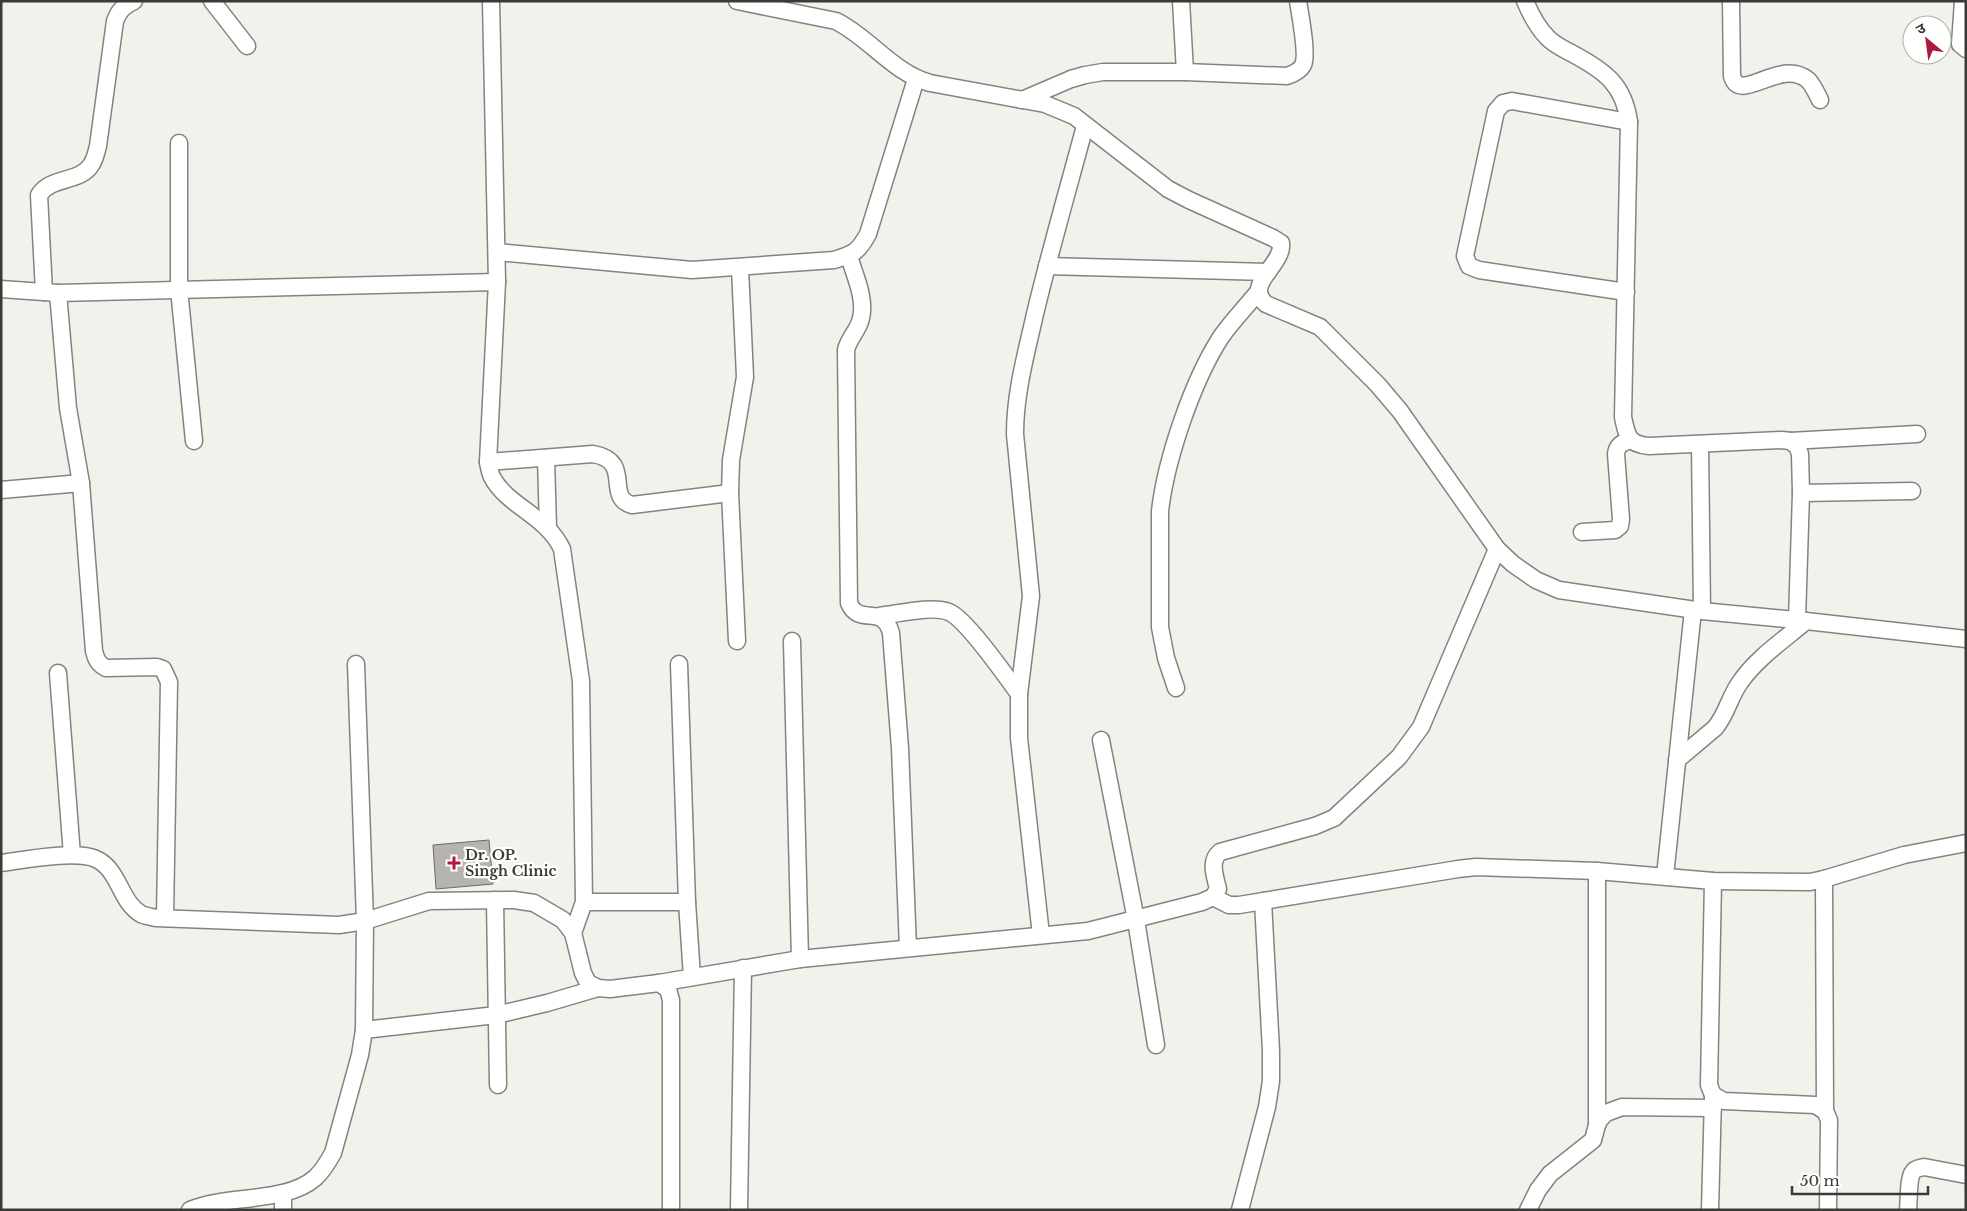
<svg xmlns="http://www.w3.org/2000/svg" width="1967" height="1211" viewBox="0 0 1967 1211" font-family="'Libre Baskerville','Noto Sans Devanagari',serif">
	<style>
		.building { fill: #b6b4ae; stroke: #6d6a65 }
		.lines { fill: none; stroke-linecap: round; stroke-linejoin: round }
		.minor-casing { stroke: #84847e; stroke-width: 19 }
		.minor { stroke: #fff; stroke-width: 16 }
		.poi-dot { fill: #ad183d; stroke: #fffffe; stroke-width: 2 }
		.labels { text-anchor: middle; stroke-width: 4.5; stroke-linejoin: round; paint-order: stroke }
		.poi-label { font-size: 14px; font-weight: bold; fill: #3a3a37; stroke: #fffffe; text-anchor: start }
	</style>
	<rect width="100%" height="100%" fill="#f2f2ec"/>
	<path class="building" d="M 489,840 L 493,884 L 436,889 L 433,845 Z"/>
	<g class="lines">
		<g class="minor-casing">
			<g id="minor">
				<path d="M 212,1 L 247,46"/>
				<path d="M 491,1 L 497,282 L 488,462 C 489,467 490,473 492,477 C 507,506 547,516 562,549 L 581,681 L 584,902 L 573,933"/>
				<path d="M 737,1 L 836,21 C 870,38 892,72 930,83 L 1045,104 L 1074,116 L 1168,189 L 1189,200 L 1273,238 L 1281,243 C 1284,265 1243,284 1266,304 L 1320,327 L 1378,385 L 1400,411 L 1497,549 L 1513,564 L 1536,580 L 1559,590 L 1702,611 L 1806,621 L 1966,639"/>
				<path d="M 1181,1 L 1185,72"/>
				<path d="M 1525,1 C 1531,15 1537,27 1547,37 C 1554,45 1564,49 1573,54 C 1605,71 1624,85 1629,122 L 1623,417 C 1627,436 1628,444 1649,446 L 1782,440 L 1790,441 L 1797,446 L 1800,454 L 1801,493 L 1797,620"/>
				<path d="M 1731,1 L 1732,76 C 1740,105 1780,57 1808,80 C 1813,85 1817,94 1820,100"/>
				<path d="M 1963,1 L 1960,44 L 1966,49"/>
				<path d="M 1022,100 L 1071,79 L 1085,75 L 1103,72 L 1185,72 L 1287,76 C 1293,74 1300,71 1303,65 C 1308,55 1300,14 1298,1"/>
				<path d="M 179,143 L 179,289 L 194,441"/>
				<path d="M 497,252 L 692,270 L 834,260 C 854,254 858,252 868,234 L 916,79"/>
				<path d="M 849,256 C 854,274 866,298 861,318 C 859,330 849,337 846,350 L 849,603 C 859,627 883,603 891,633 L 900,748 L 908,948"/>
				<path d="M 1047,266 L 1268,272"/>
				<path d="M 1,289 L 58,293 L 497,282"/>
				<path d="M 44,292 L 39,195 C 51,176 80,183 91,165 C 95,160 96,153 98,146 L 115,21 C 119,10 124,6 134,1"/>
				<path d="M 1626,292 L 1479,270 L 1469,266 L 1465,256 L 1496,111 L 1503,103 L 1512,101 L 1629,122"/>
				<path d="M 58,293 L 68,408 L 81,483 L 94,651 C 96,659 98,664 106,668 L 157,667 L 163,669 L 169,682 L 165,918"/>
				<path d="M 1790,441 L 1917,434"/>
				<path d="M 1700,444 L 1702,611"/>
				<path d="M 546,458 L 548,528"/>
				<path d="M 488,462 L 593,454 C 634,461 604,497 632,505 L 730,493"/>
				<path d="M 1,490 L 81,483"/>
				<path d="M 1801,493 L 1912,491"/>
				<path d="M 1582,532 L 1615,530 L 1620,526 L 1621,519 L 1616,454 C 1617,445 1622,443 1630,440"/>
				<path d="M 879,616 C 898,614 932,605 949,612 C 966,619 1006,676 1019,694"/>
				<path d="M 737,641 L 730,493 L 731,460 L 745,377 L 740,268"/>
				<path d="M 792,641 L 800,959"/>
				<path d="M 679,664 L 687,902 L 692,977"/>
				<path d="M 58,673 L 72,855"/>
				<path d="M 1176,688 L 1166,658 L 1160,627 L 1160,511 C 1166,459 1193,380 1221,337 C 1232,321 1246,307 1258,292"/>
				<path d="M 1101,740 L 1136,920 L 1156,1045"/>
				<path d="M 1677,760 L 1715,728 C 1727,714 1730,695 1741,681 C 1758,657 1785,639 1806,621"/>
				<path d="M 1,863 C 24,860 76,850 96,859 C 119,869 120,902 141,914 C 145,916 152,917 156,918 L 339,925 L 365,921 L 429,901 L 514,900 L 534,903 L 563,920 L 573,933 L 583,973 L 588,983 L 598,988 L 610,989 L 659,983 L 668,989 L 671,1000 L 671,1210"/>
				<path d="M 1665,876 L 1693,610"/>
				<path d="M 1824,879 L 1825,1111"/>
				<path d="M 1713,881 L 1709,1085 L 1713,1095 L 1724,1101 L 1815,1105 L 1825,1111 L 1829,1120 L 1828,1210"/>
				<path d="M 1213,897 L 1229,905 L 1239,905 L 1458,869 L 1476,867 L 1597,871 L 1713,881 L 1810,882 L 1824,879 L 1904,855 L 1966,843"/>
				<path d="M 495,900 L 498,1085"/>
				<path d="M 584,902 L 687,902"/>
				<path d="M 1041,935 L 1019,738 L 1019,694 L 1031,596 L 1015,434 C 1015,393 1026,354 1035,314 C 1050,251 1068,189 1085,126"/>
				<path d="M 659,983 L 800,959 L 1088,931 L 1202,902 L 1213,897 L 1218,889 C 1215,876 1209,861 1220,852 L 1315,826 L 1334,818 L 1399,757 L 1421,727 L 1497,549"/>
				<path d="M 364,1030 L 496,1015 L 547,1003 L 598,988"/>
				<path d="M 1597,1125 L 1597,871"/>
				<path d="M 283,1193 L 283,1210"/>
				<path d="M 190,1210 C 227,1194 285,1204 315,1178 C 323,1171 328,1162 333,1153 L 360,1055 L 364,1030 L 365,921 L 356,664"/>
				<path d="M 739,1210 L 743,968"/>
				<path d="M 1240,1210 L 1267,1107 L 1271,1081 L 1271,1051 L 1263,901"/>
				<path d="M 1528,1210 L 1538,1190 L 1550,1174 L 1593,1140 L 1597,1125 L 1600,1119 L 1606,1113 L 1622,1107 L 1713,1108"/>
				<path d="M 1710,1210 L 1713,1097"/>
				<path d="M 1908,1210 C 1909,1202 1908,1178 1913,1172 C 1915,1168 1920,1168 1924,1167 L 1966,1175"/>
			</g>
		</g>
		<use href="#minor" class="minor"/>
	</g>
	<path class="poi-dot" d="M451.5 855.5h5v5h5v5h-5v5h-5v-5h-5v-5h5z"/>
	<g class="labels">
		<g class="poi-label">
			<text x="465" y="860">Dr. OP.<tspan x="465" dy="16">Singh Clinic</tspan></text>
		</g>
	</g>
	<rect width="1967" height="1211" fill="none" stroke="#3a3a37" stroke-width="5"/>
	<g transform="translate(1927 40) rotate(331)"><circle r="24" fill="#fffffe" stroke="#b0b0ae"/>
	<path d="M0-4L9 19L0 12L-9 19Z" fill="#ad183d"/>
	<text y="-8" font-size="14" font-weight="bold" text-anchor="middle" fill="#3a3a37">उ</text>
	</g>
	<path d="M1792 1186v8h136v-8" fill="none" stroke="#3a3a37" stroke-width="2.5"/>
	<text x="1800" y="1186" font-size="15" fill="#3a3a37" stroke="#fffffe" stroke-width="4" paint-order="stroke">50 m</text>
</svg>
